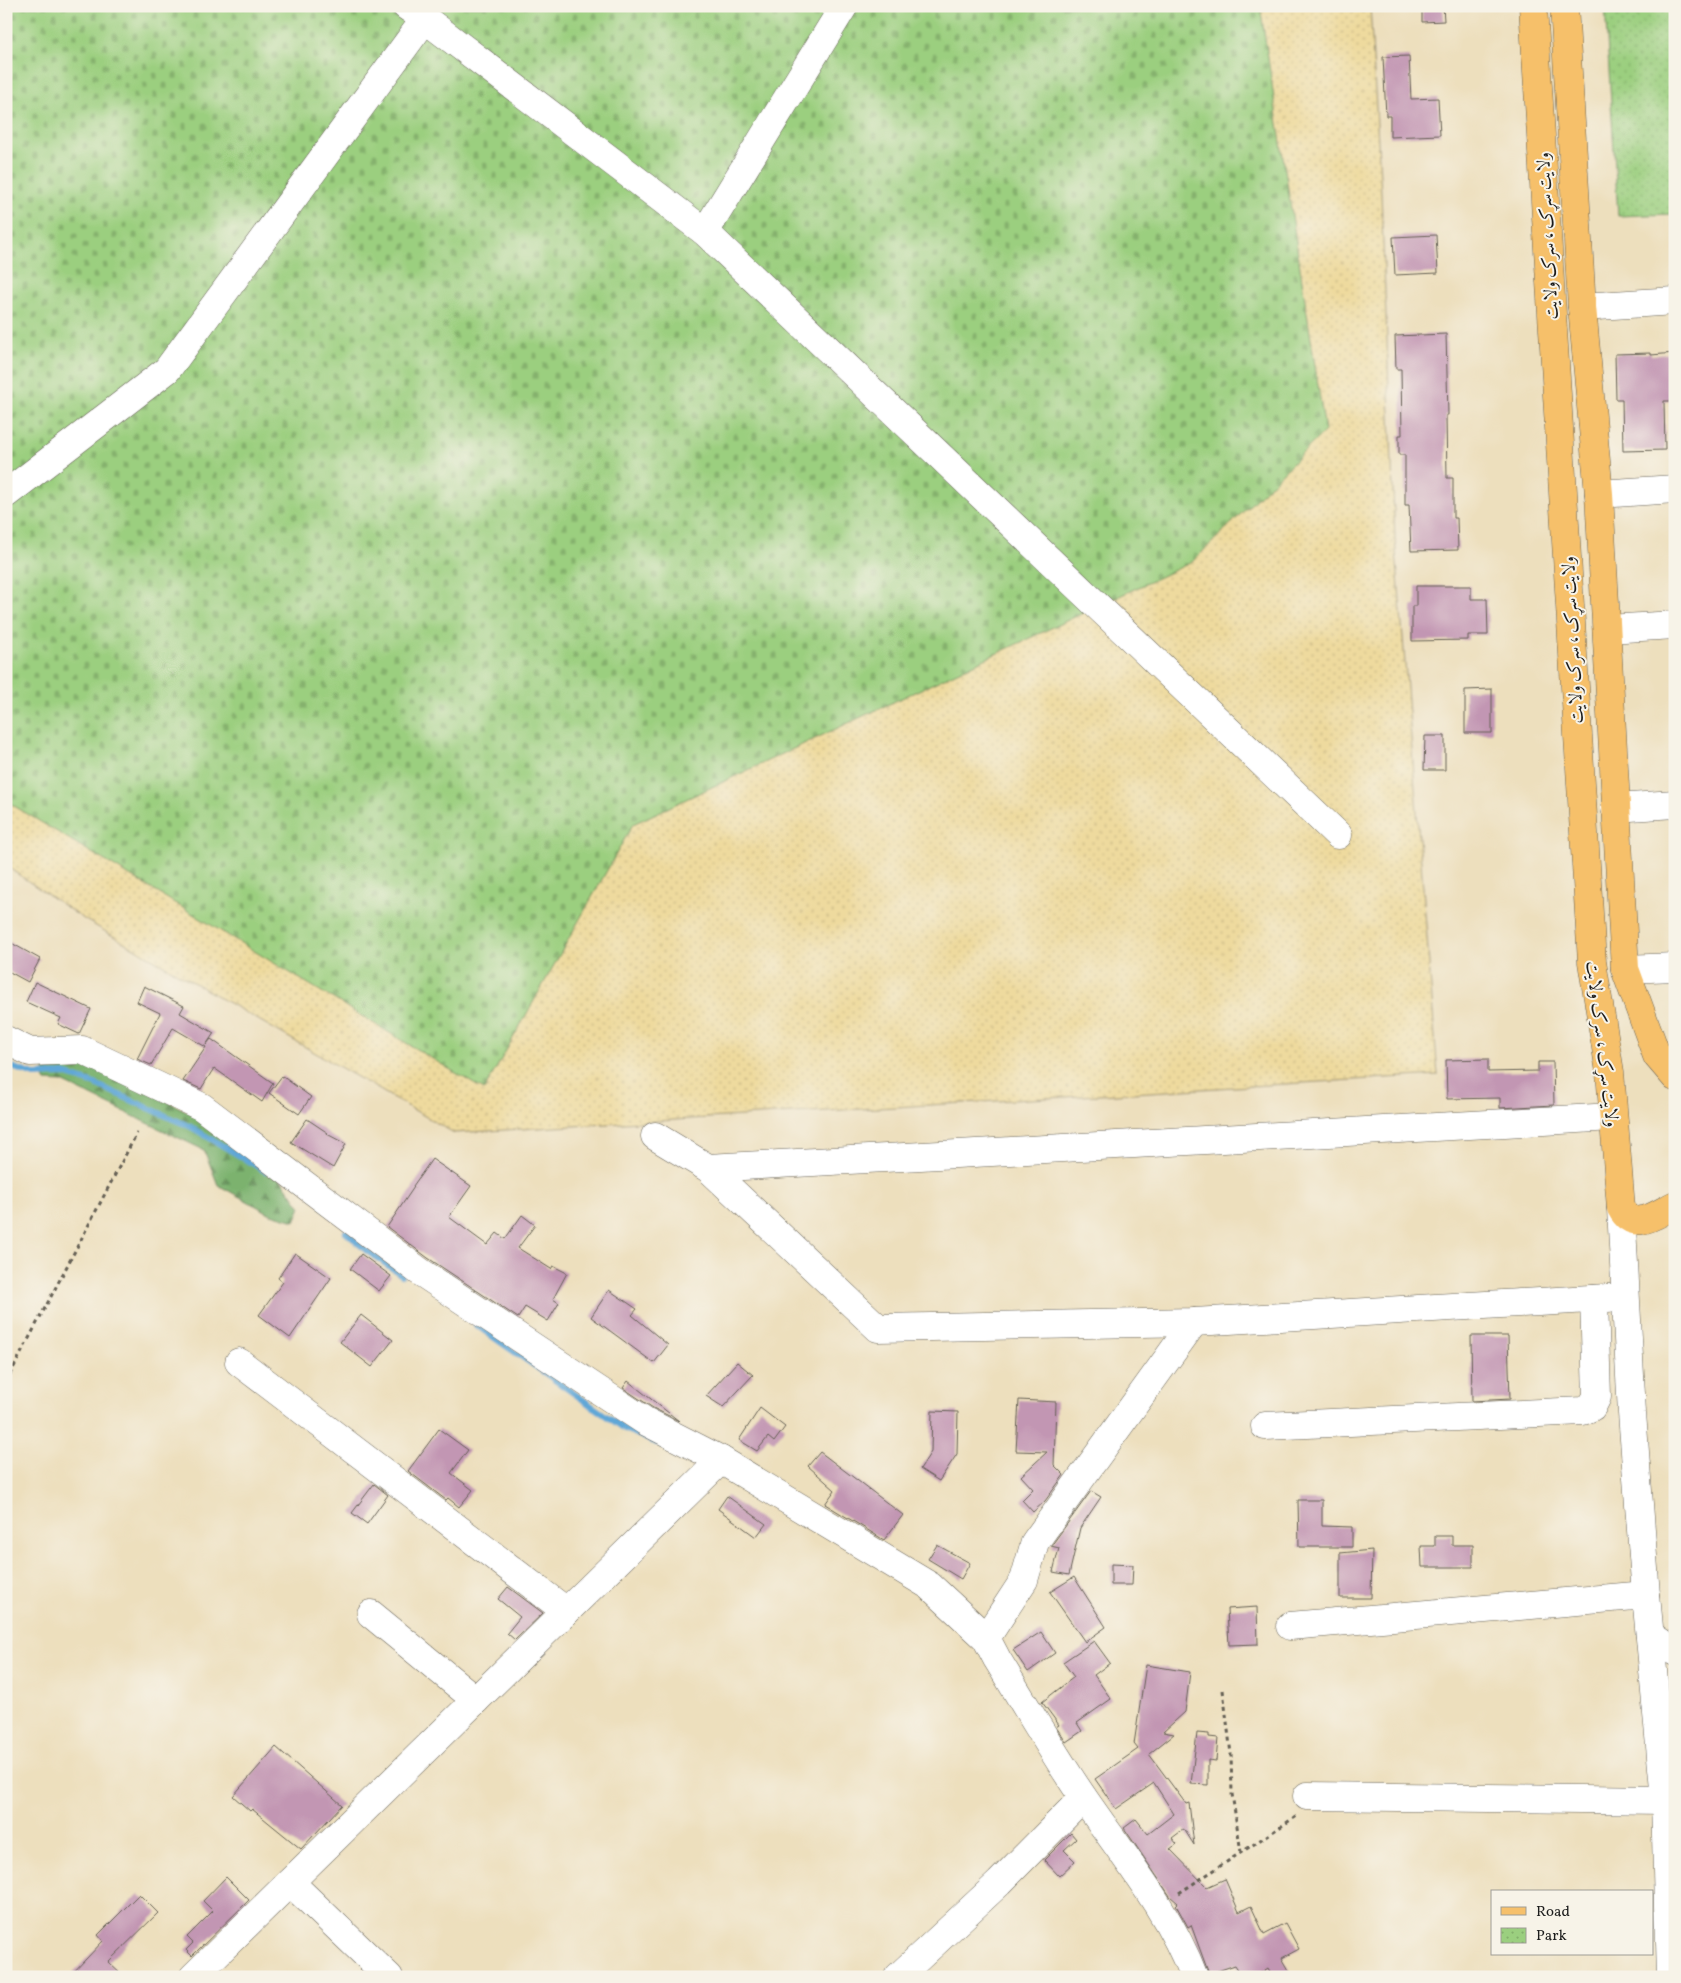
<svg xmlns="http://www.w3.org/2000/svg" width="1681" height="1983" viewBox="0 0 1681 1983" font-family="Vollkorn,Amiri,serif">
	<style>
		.forest { fill: url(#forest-firs); stroke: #4c6745 }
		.sand { fill: url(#sand-dots); stroke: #857b5d }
		.cemetery { fill: url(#cemetery-stones); stroke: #5c764e }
		.park { fill: url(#park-dots); stroke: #5c764e }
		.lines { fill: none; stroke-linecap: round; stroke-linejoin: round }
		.stream { stroke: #61a7d7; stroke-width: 6 }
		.building { fill: #c296b3 }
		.minor-casing { stroke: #656054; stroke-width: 29 }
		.major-casing { stroke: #656054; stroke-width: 29 }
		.path { stroke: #656054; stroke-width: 3; stroke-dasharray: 4 4; stroke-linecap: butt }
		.minor { stroke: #fff; stroke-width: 28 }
		.major { stroke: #f6c06b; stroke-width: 28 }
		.labels { text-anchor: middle; stroke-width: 4; stroke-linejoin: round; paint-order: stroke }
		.street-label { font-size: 18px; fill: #1c1c1c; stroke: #f7f3e8 }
	</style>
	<defs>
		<pattern id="forest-firs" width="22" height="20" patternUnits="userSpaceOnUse" patternTransform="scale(1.25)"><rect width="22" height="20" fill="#7cb26e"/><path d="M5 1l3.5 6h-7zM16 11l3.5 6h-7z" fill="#65905a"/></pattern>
		<pattern id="sand-dots" width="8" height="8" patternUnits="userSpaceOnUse" patternTransform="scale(1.25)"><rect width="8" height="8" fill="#eeda9e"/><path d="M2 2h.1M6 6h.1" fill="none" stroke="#ccba88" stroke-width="1.8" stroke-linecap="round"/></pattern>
		<pattern id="cemetery-stones" width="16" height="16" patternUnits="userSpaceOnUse" patternTransform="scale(1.25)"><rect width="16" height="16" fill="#9bcf7f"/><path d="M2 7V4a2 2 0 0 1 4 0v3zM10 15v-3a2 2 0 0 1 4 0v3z" fill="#85b16d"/></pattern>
		<pattern id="park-dots" width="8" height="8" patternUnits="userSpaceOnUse" patternTransform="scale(1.25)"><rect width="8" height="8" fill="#9bcf7f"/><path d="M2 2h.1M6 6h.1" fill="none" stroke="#85b16d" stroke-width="1.8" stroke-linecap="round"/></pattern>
	</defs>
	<rect width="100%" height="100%" fill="#f7f3e8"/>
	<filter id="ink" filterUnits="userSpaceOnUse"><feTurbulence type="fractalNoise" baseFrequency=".02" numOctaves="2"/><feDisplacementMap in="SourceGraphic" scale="10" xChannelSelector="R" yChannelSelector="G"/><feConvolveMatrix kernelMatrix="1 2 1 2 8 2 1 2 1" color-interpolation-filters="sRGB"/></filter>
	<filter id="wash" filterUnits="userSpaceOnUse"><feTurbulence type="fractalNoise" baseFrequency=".0096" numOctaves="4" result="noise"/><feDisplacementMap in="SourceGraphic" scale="20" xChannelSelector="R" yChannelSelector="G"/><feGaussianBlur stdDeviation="1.12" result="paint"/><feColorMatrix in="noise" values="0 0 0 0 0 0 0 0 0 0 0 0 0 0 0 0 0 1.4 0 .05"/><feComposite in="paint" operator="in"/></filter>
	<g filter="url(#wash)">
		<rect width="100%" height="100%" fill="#eddfbd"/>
		<path class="forest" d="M 88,1062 L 217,1126 L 272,1167 L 301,1207 L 295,1221 L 271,1214 L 218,1185 L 204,1150 L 62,1082 L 45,1081 L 44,1066 Z"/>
		<path class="sand" d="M 6,6 L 1370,6 L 1381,193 L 1395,538 L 1438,1075 L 454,1133 L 82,918 L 6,866 Z"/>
		<path class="cemetery" d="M 6,6 L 1260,6 L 1325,431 L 1192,562 L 633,824 L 484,1090 L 6,801 Z"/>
		<path class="park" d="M 1605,6 L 1675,6 L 1675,214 L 1618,216 Z"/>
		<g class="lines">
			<g class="stream">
				<path d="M 6,1065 L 34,1075 L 64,1074 L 95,1084 L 191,1127 L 265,1171"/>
				<path d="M 346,1232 L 367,1251 L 402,1275"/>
				<path d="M 476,1325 L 625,1429 L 683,1455"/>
			</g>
		</g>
		<g id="blocks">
			<g class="building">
				<path d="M 1422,6 L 1443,6 L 1444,21 L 1422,22 Z"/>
				<path d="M 1409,56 L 1411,99 L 1438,98 L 1440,135 L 1390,137 L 1390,116 L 1386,116 L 1383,57 Z"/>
				<path d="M 1436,235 L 1438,273 L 1395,275 L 1393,237 Z"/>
				<path d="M 1446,334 L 1448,415 L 1446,415 L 1447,478 L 1453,478 L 1453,518 L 1457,518 L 1458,550 L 1411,551 L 1409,505 L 1405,505 L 1405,455 L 1399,455 L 1399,435 L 1402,435 L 1401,369 L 1396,369 L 1395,336 Z"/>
				<path d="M 1651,353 L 1651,355 L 1675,353 L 1675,401 L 1664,401 L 1665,450 L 1623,451 L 1622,399 L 1616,399 L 1615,354 Z"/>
				<path d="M 1416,586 L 1471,586 L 1471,599 L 1487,599 L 1488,635 L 1468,635 L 1468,640 L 1412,641 L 1412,606 L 1416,606 Z"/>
				<path d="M 1492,689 L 1492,733 L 1465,733 L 1465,690 Z"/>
				<path d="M 1425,736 L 1445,736 L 1445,770 L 1424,770 Z"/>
				<path d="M 6,940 L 40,959 L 28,982 L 6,970 Z"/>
				<path d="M 35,982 L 91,1009 L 79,1034 L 58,1024 L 61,1018 L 26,1002 Z"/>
				<path d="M 144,986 L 184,1006 L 180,1013 L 214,1033 L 206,1045 L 211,1039 L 273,1083 L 262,1102 L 214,1068 L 201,1089 L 183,1081 L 206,1047 L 173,1028 L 151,1065 L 137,1059 L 160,1013 L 137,1002 Z"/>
				<path d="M 1488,1059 L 1488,1072 L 1538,1071 L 1538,1062 L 1553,1062 L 1554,1105 L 1500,1108 L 1500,1098 L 1447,1099 L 1446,1060 Z"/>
				<path d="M 282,1076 L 311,1097 L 299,1114 L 269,1093 Z"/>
				<path d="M 307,1119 L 328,1133 L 327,1134 L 346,1144 L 333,1168 L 291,1142 Z"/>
				<path d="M 432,1159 L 471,1186 L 449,1217 L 487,1245 L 497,1233 L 505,1239 L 522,1215 L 535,1225 L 518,1248 L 551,1269 L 553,1266 L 567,1273 L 553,1299 L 559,1303 L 548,1321 L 525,1307 L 518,1318 L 428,1258 L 387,1227 L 414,1187 L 413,1186 Z"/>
				<path d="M 295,1253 L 331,1278 L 290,1338 L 259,1315 L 283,1282 L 278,1278 Z"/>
				<path d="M 361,1254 L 391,1276 L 379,1291 L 350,1269 Z"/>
				<path d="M 609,1290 L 637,1309 L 632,1315 L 668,1345 L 654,1363 L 591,1317 Z"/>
				<path d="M 361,1315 L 393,1340 L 372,1367 L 340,1342 Z"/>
				<path d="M 1471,1336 L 1508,1336 L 1510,1399 L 1472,1401 Z"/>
				<path d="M 737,1362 L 753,1375 L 723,1407 L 706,1396 Z"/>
				<path d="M 628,1381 L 679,1421 L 653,1408 L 623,1388 Z"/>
				<path d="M 1019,1400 L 1056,1402 L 1054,1465 L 1064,1475 L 1045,1501 L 1033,1512 L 1022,1500 L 1033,1489 L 1021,1476 L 1047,1452 L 1016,1451 Z"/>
				<path d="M 760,1408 L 785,1427 L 774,1442 L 768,1437 L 757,1451 L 739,1440 Z"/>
				<path d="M 932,1411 L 958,1412 L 957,1454 L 939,1481 L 920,1469 L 931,1452 Z"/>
				<path d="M 439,1429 L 468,1450 L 451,1473 L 473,1490 L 459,1507 L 448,1498 L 446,1500 L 408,1471 Z"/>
				<path d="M 820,1452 L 903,1515 L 884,1540 L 825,1504 L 835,1490 L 808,1466 Z"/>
				<path d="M 374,1484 L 388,1495 L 367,1524 L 352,1513 Z"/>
				<path d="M 1091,1491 L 1101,1497 L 1080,1528 L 1069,1575 L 1053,1572 L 1059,1548 L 1051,1546 Z"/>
				<path d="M 727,1496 L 766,1524 L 756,1537 L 718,1509 Z"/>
				<path d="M 1298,1500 L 1322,1500 L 1322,1526 L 1352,1527 L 1352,1547 L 1299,1547 Z"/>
				<path d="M 1435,1536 L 1452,1536 L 1452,1545 L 1473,1545 L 1473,1567 L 1422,1567 L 1421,1546 L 1435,1546 Z"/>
				<path d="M 937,1545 L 970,1563 L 961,1579 L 928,1559 Z"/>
				<path d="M 1372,1550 L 1371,1598 L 1340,1598 L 1340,1553 Z"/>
				<path d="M 1111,1564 L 1133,1565 L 1132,1585 L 1111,1585 Z"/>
				<path d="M 1074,1577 L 1106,1627 L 1085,1642 L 1050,1592 Z"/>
				<path d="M 508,1587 L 543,1613 L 515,1640 L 507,1633 L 520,1617 L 498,1599 Z"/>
				<path d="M 1257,1607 L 1258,1644 L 1229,1645 L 1227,1609 Z"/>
				<path d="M 1041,1632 L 1055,1653 L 1028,1672 L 1013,1650 Z"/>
				<path d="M 1094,1641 L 1110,1663 L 1094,1675 L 1111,1699 L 1077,1723 L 1082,1731 L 1066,1742 L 1056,1727 L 1059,1725 L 1042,1702 L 1074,1677 L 1063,1662 Z"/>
				<path d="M 1146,1665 L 1190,1672 L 1185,1712 L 1163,1732 L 1174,1734 L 1149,1754 L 1186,1804 L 1189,1803 L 1194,1845 L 1184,1829 L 1172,1838 L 1177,1844 L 1170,1849 L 1207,1887 L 1225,1879 L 1239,1912 L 1251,1906 L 1264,1934 L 1285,1923 L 1299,1949 L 1282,1958 L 1293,1977 L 1273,1977 L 1268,1968 L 1255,1977 L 1243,1977 L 1235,1965 L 1209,1974 L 1191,1925 L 1188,1927 L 1176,1905 L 1178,1903 L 1170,1896 L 1124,1828 L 1136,1819 L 1148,1834 L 1174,1814 L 1154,1783 L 1116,1809 L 1095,1779 L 1138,1749 L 1134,1744 Z"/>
				<path d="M 1197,1733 L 1209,1734 L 1209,1737 L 1218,1738 L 1216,1761 L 1208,1760 L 1208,1785 L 1191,1784 Z"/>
				<path d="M 276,1747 L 342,1805 L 301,1849 L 252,1809 L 250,1811 L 233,1796 Z"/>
				<path d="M 1071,1833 L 1076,1839 L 1064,1850 L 1075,1861 L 1059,1876 L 1044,1860 Z"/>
				<path d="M 226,1877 L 249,1900 L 192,1956 L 186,1950 L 193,1943 L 187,1937 L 213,1911 L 203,1901 Z"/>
				<path d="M 139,1894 L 158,1913 L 108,1962 L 124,1977 L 69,1977 L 103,1941 L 98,1935 Z"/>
			</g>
		</g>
	</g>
	<g filter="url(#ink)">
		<use href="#blocks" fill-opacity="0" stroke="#656054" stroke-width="1"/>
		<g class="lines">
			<g class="minor-casing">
				<g id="minor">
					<path d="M 406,6 L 425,19 L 705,232 L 1338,835"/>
					<path d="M 705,232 L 844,6"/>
					<path d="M 1582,307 L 1675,301"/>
					<path d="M 6,494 L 167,370 L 425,19"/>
					<path d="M 1599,494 L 1675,489"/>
					<path d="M 1607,629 L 1675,625"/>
					<path d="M 1615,808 L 1675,804"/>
					<path d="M 1625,969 L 1675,967"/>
					<path d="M 6,1040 L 30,1052 L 82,1050 L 202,1107 L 419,1271 L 645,1421 L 721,1460 L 930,1586 L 986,1638 L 997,1659 C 1026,1706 1054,1755 1085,1800 C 1125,1858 1169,1911 1194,1977"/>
					<path d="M 655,1136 L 708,1168 L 878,1328 L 1194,1322 L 1624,1297"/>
					<path d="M 708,1168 L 1613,1117"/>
					<path d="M 1621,1208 L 1632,1413 L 1646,1595 L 1665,1800 L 1670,1977"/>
					<path d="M 239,1362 L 566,1611"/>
					<path d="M 1265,1426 L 1583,1411 L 1592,1407 L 1597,1397 L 1594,1299"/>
					<path d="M 371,1614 L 476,1700"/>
					<path d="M 1290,1626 L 1646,1595"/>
					<path d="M 1650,1635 L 1675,1652"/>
					<path d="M 986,1638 L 1024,1580 L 1035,1542 L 1194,1322"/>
					<path d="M 1307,1796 L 1665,1800"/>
					<path d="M 290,1882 L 389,1977"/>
					<path d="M 193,1977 L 721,1460"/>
					<path d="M 898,1977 L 999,1883 L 1083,1798"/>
				</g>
			</g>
			<g class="major-casing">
				<g id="major">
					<path d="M 1533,6 L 1592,962 L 1610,1072 L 1621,1208 C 1634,1233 1656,1214 1675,1205"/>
					<path d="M 1564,6 L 1582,307 L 1599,494 L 1625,969 L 1657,1056 L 1675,1077"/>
				</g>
			</g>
			<g class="path">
				<path d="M 6,1382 L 137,1133"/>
				<path d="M 1223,1690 L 1231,1754 L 1232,1794 L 1241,1852"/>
				<path d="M 1179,1893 L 1297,1816"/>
			</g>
			<use href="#minor" class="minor"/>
			<use href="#major" class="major"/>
		</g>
	</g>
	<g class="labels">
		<g class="street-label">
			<text transform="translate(1547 236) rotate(-93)" y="6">ولایت سړک ، سرک ولایت</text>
			<text transform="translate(1572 640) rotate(-93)" y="6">ولایت سړک ، سرک ولایت</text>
			<text transform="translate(1603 1044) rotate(83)" y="6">ولایت سړک ، سرک ولایت</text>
		</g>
	</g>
	<rect width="1681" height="1983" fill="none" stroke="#f7f3e8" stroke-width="25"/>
	<rect x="1491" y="1890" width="162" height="65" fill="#f7f3e8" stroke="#9f9d96"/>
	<rect x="1501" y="1907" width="25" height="8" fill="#f6c06b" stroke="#9f9d96"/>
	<text x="1536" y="1916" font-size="15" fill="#1c1c1c">Road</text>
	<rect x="1501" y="1928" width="25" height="15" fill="url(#park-dots)" stroke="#9f9d96"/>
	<text x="1536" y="1940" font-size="15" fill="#1c1c1c">Park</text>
</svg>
